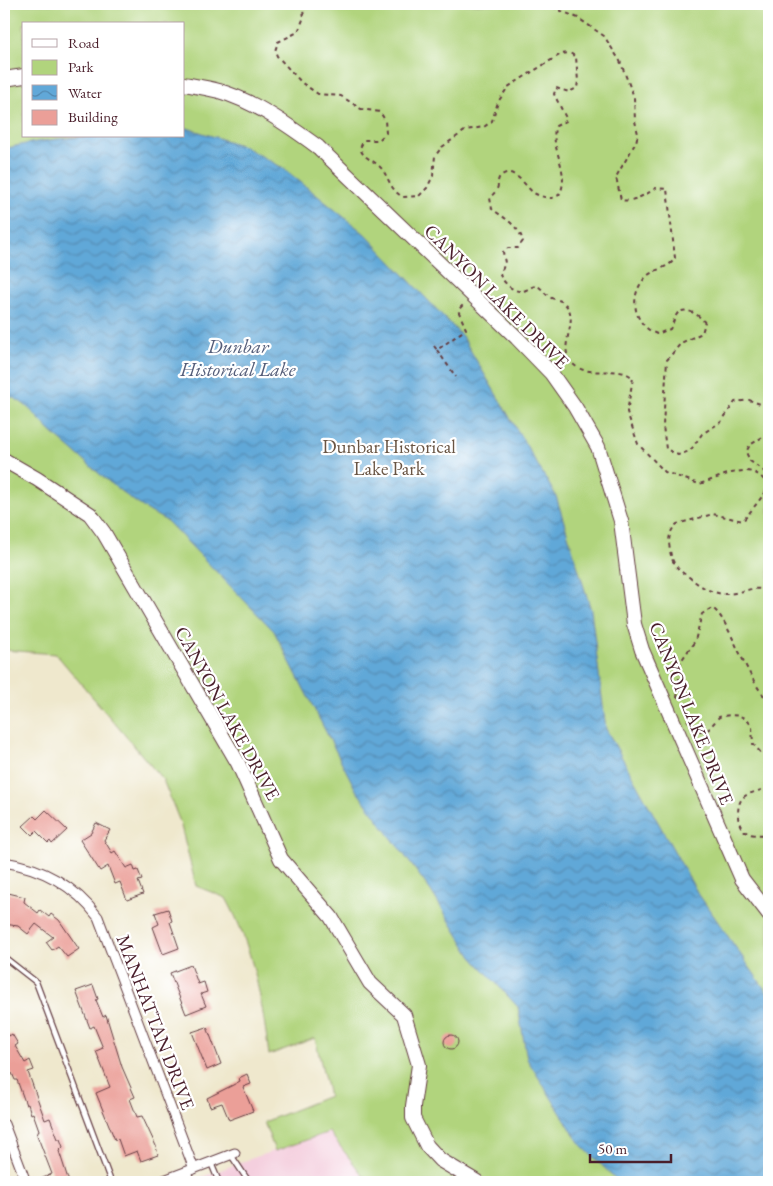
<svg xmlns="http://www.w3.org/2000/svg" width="773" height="1186" viewBox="0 0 773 1186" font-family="'EB Garamond',serif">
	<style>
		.built { fill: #f4cfde }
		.park { fill: #b1d47d; stroke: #7e7a54; fill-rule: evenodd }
		.water { fill: url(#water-waves); stroke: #566482 }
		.building { fill: #eb9f98 }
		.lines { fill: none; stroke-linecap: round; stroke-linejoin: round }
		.lane-casing { stroke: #633d43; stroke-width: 7 }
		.street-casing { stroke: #633d43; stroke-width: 11 }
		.secondary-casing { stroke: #633d43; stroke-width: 16 }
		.path { stroke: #633d43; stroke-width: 2; stroke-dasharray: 4 4; stroke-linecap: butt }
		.lane { stroke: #fff; stroke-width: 4.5 }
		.street { stroke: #fff; stroke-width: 9 }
		.secondary { stroke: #fff; stroke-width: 14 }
		.labels { text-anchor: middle; stroke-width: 4.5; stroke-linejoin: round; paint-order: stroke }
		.street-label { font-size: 19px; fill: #4a1f2b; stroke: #fff }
		.park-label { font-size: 19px; fill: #695544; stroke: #fff }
		.water-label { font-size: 20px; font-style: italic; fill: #545d79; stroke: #fff }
	</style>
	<defs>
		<pattern id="water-waves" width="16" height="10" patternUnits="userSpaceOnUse" patternTransform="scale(1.25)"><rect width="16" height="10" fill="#61a8d8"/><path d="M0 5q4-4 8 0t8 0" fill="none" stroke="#5288af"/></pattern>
	</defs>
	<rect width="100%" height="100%" fill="#fff"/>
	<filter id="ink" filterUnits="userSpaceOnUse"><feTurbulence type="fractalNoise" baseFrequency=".02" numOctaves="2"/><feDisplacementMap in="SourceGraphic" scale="10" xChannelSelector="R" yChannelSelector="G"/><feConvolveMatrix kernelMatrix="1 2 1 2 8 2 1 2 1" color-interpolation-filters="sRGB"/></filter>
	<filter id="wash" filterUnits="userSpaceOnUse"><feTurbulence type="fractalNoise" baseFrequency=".0096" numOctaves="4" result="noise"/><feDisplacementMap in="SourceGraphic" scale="20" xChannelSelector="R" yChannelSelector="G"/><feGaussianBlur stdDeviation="1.12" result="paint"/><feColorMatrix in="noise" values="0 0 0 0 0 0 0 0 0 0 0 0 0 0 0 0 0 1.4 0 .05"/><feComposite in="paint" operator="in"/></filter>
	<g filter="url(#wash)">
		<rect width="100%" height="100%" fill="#efe8cd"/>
		<path class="built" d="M 329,1132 L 367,1182 L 189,1182 L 244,1161 Z"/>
		<path class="park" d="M 4,4 L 769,4 L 769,1182 L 368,1182 L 329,1132 L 275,1151 L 264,1122 L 329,1096 L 315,1038 L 269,1055 C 262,1001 253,946 226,898 L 196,886 L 180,822 L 163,780 L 56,654 L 4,650 ZM 24,24 L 184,24 L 184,136 L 24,136 Z"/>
		<path class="water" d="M 184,127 L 243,146 L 283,168 L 365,234 L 462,336 L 556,496 L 591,610 L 606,729 L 697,892 L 769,995 L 769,1182 L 619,1182 L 580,1144 L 527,1059 L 518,1007 L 472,957 L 431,891 L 356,790 L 274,631 L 167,521 C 128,502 90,465 57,437 C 39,422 27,399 4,395 L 4,149 C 62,133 123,136 184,136 Z"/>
		<g id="blocks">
			<g class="building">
				<path d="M 46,810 L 67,830 L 52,844 L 50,841 L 48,843 L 36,831 L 32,835 L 23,826 L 34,816 L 37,819 Z"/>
				<path d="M 96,823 L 110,830 L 104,840 L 112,853 L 115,851 L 126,868 L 133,865 L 135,871 L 138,870 L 142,880 L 138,881 L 143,894 L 127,900 L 120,882 L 115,884 L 108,866 L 100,871 L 80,840 L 91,833 Z"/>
				<path d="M 4,892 L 25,897 L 24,902 L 38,913 L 40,910 L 49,917 L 51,914 L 59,920 L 79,949 L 67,957 L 58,946 L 52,950 L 46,942 L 53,937 L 36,924 L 28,934 L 18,926 L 4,924 Z"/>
				<path d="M 168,909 L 172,921 L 170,922 L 179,948 L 163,954 L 153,927 L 159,924 L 155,913 Z"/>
				<path d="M 191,965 L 198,984 L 204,982 L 207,992 L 201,994 L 206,1006 L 186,1014 L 170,973 Z"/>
				<path d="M 93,985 L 98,999 L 96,1000 L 103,1017 L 106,1015 L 122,1067 L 135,1097 L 130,1099 L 137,1117 L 142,1116 L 156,1146 L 158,1155 L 141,1161 L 137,1151 L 124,1156 L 118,1139 L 115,1140 L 96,1093 L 110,1087 L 96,1051 L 103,1048 L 94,1026 L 90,1028 L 76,991 Z"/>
				<path d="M 207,1027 L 221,1064 L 207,1070 L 192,1032 Z"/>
				<path d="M 4,1031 L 9,1036 L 12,1034 L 18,1044 L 15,1046 L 25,1063 L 30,1060 L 34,1070 L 28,1072 L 45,1120 L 50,1118 L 58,1139 L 60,1139 L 63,1147 L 59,1151 L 69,1182 L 34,1182 L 52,1174 L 37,1135 L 39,1130 L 33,1113 L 31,1114 L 28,1104 L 26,1105 L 17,1080 L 15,1080 L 12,1073 L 7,1075 L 4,1065 Z"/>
				<circle cx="451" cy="1042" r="7"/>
				<path d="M 247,1074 L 251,1084 L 243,1087 L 253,1111 L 229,1120 L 222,1103 L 210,1107 L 207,1098 L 233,1085 L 240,1081 L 239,1078 Z"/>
			</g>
		</g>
	</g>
	<g filter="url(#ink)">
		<use href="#blocks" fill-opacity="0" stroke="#633d43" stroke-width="1"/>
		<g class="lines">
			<g class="lane-casing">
				<g id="lane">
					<path d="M 4,957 L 36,982 L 111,1182"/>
					<path d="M 231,1155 L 249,1182"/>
					<path d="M 211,1163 L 219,1182"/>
					<path d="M 188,1171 L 192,1182"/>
				</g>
			</g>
			<g class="street-casing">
				<g id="street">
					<path d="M 4,862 C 43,868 74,885 98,917 L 194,1169"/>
					<path d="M 4,1124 L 26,1182"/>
					<path d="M 159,1182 L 235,1153"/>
				</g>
			</g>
			<g class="secondary-casing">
				<g id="secondary">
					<path d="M 4,79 L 24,76"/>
					<path d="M 184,84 C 195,86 207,88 219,91 C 254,101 288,125 318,147 L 517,338 L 551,373 L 575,407 L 598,447 L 621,521 L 634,624 L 642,650 L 742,879 L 769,914"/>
					<path d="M 4,460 L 37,479 L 90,514 L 104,533 L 238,763 L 281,859 L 331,917 L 370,983 L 404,1015 L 419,1065 L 413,1106 L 413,1118 L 427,1146 L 440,1160 L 477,1182"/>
				</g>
			</g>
			<g class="path">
				<path d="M 302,4 L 304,17 L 298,32 L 278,42 L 275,51 L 277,56 L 302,83 L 318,94 L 341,96 L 361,109 L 380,112 L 385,120 L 386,133 L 379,140 L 364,140 L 360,148 C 363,158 371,159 378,165 C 389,174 388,189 403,197 L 419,196 L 427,188 L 433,176 L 435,156 L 442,147 L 466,130 L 484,127 L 492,121 L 498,102 L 508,87 L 561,54 L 570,53 L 576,57 L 578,81 L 577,88 L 569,92 L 556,88 L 554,94 L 566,118 L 566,121 L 556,126 C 548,145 572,173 559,195 L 552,198 C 546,198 539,196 534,193 C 526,188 512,162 499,178 C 497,182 499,185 497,189 C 495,193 492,195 490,198 L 492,209 C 503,217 519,226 523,241 L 518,248 L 508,248 L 503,252 L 505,263 L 500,275 C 504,283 515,295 526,290 C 531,288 531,286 537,286 C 542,288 544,293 548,296 C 553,300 561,299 565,304 C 581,320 557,345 571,362 C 587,381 617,363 633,378 L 627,412 L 638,444 L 665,472 L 699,484 C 722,478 751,458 767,484 L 765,493 L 743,521 L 713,514 L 677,524 C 669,531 668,540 670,549 C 671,563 678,570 689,577 C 702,588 717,597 735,593 C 749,590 755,586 769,591"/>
				<path d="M 545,4 L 578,18 L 604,36 L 620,61 L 634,97 L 635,121 L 638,134 L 636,142 L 616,177 L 621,200 C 632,203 647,194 656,188 L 667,189 L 675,258 C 669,269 655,268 646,277 C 628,295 633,325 657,334 L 670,329 C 673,324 674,318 677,314 C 685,305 701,316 705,323 L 702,333 L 681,343 L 667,360 L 663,426 L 666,449 L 678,455 L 690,451 L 702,434 L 721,422 L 735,402 L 749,400 L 769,407"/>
				<path d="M 434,346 L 437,350 L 466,329 L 458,310 L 464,304"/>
				<path d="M 437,350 L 456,377"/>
				<path d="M 769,433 L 750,445 L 746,452 L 750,461 L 769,475"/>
				<path d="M 677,698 L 681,661 L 695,641 L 702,614 L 712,608 C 729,617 747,682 769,701"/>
				<path d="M 687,720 L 700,731 L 708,730 L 719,717 C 732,714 745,713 752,727 L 753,744 L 762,754 L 769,756"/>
				<path d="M 769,786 C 753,796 738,789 738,815 C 738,821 740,828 746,832 C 753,837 762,833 769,836"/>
				<path d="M 769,856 L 769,866"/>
			</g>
			<use href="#lane" class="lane"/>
			<use href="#street" class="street"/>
			<use href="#secondary" class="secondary"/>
		</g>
	</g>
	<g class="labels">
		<g class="street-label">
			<text transform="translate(497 296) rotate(45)" y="7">CANYON LAKE DRIVE</text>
			<text transform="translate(228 713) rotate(61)" y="7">CANYON LAKE DRIVE</text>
			<text transform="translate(692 713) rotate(68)" y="7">CANYON LAKE DRIVE</text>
			<text transform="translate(156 1022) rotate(69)" y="7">MANHATTAN DRIVE</text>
		</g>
		<g class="park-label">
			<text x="389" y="453">Dunbar Historical<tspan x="389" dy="22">Lake Park</tspan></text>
		</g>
		<g class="water-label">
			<text x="238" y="353">Dunbar<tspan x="238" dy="23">Historical Lake</tspan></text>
		</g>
	</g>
	<rect width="773" height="1186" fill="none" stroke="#fff" stroke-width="20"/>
	<rect x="22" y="22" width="162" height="115" fill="#ffffff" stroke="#b7a5aa"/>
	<rect x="32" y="39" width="25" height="8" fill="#ffffff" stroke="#b7a5aa"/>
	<text x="68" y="48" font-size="15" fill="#4a1f2b">Road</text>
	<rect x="32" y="60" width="25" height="15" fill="#b1d47d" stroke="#b7a5aa"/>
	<text x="68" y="72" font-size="15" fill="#4a1f2b">Park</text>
	<rect x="32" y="85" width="25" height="15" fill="url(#water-waves)" stroke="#b7a5aa"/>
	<text x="68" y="98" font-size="15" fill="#4a1f2b">Water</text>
	<rect x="32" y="110" width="25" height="15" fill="#eb9f98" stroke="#b7a5aa"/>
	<text x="68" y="122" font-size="15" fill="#4a1f2b">Building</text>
	<path d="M590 1154v8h81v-8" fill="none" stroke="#4a1f2b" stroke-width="2.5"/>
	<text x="598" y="1154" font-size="15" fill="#4a1f2b" stroke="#ffffff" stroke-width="4" paint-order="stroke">50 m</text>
</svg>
